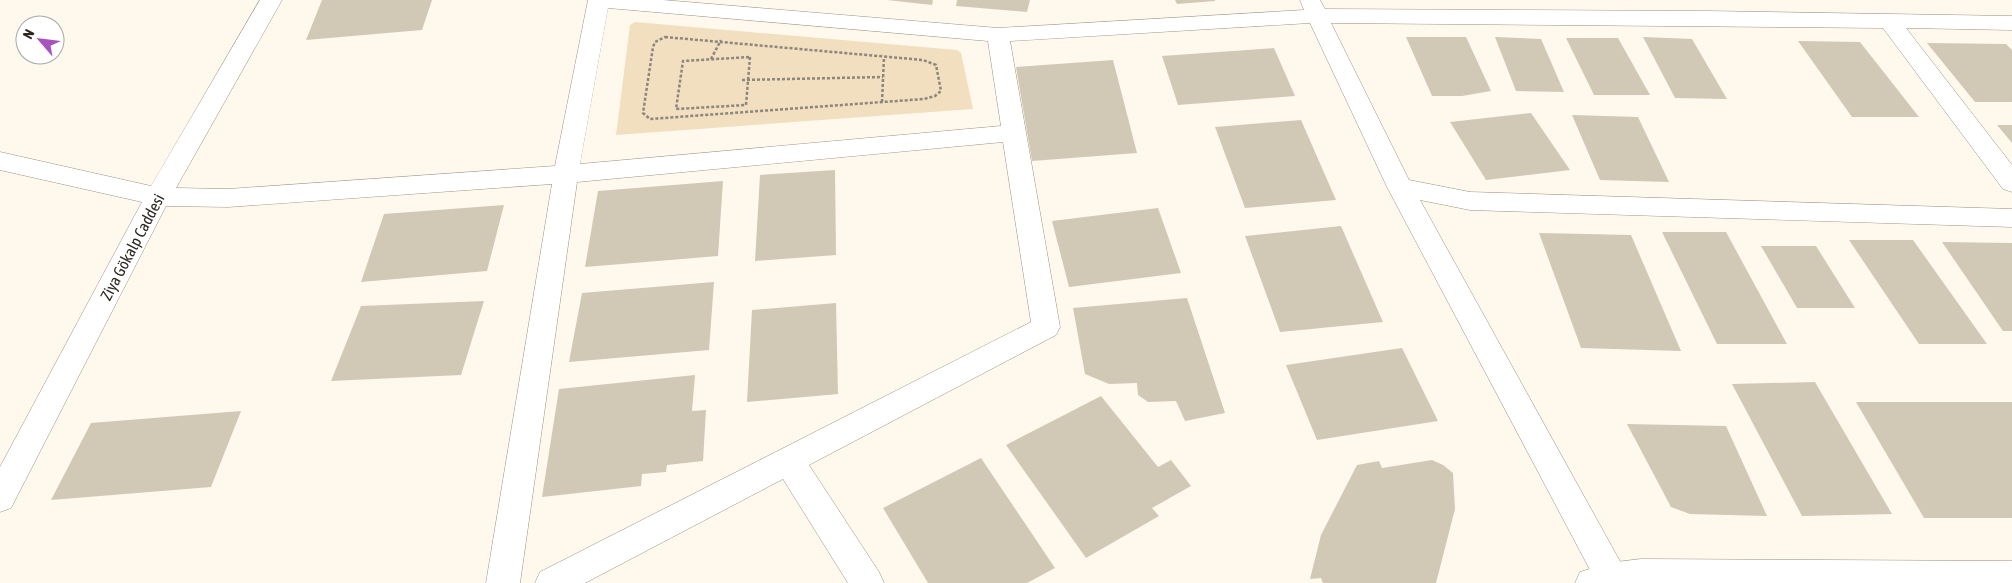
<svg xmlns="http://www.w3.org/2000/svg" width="2012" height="583" viewBox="0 0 2012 583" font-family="'Asap Condensed',sans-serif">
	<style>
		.green { fill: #f1dfbf }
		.building { fill: #d2c8b6 }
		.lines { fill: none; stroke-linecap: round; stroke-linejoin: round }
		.minor-casing { stroke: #9b9280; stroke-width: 1 }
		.major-casing { stroke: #9b9280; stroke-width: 1 }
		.path { stroke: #8c867e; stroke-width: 2.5; stroke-dasharray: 3 2; stroke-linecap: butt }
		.minor { fill: #fff; fill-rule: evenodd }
		.major { fill: #fff; fill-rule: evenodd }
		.labels { text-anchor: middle; stroke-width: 4; stroke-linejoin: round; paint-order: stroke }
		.street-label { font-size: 16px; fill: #2c2821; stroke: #fff }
	</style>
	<rect width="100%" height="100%" fill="#fff8ed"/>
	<path class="green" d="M 635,22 L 957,50 L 961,53 L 973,109 L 616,135 L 630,25 Z"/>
	<g class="building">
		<path d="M 322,0 L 432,0 L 422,30 L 306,40 Z"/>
		<path d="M 887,0 L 933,0 L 932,5 Z"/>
		<path d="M 957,0 L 1030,0 L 1027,12 L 956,6 Z"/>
		<path d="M 1175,0 L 1215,0 L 1215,1 L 1177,4 Z"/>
		<path d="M 1406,37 L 1466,37 L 1491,91 L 1462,96 L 1432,96 Z"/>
		<path d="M 1495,37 L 1541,39 L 1564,92 L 1516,91 Z"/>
		<path d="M 1643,37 L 1692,39 L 1727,99 L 1675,98 Z"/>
		<path d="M 1566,38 L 1618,38 L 1650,95 L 1594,95 Z"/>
		<path d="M 1798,41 L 1860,42 L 1919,117 L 1852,117 Z"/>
		<path d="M 1927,43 L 2006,44 L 2012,50 L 2012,102 L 1975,102 Z"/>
		<path d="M 1274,48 L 1295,96 L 1178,105 L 1162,56 Z"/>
		<path d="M 1113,60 L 1137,153 L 1032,161 L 1016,67 Z"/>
		<path d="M 1531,113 L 1570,170 L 1486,180 L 1450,122 Z"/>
		<path d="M 1572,115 L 1638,117 L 1669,182 L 1600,180 Z"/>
		<path d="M 1301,120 L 1336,200 L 1245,208 L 1215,127 Z"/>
		<path d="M 1997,125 L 2012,125 L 2012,143 Z"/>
		<path d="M 835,170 L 836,255 L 755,261 L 760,175 Z"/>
		<path d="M 723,181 L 718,256 L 585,267 L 598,191 Z"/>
		<path d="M 504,205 L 487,271 L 361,282 L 384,214 Z"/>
		<path d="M 1158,208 L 1181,273 L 1069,287 L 1052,221 Z"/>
		<path d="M 1341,226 L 1383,322 L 1280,332 L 1245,236 Z"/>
		<path d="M 1662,232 L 1726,232 L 1787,344 L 1717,344 Z"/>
		<path d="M 1539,233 L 1631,235 L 1681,351 L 1581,348 Z"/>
		<path d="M 1849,240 L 1913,240 L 1987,344 L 1919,344 Z"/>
		<path d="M 1942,242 L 2012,243 L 2012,331 L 2003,331 Z"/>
		<path d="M 1761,246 L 1816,246 L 1855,308 L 1797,308 Z"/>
		<path d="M 714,282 L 709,350 L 569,362 L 582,293 Z"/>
		<path d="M 1187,298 L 1225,413 L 1185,421 L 1176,401 L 1148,402 L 1138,395 L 1137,383 L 1109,384 L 1085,374 L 1073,308 Z"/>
		<path d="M 484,301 L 461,375 L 331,381 L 361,306 Z"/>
		<path d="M 836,303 L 838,394 L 747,402 L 752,310 Z"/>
		<path d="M 1402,348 L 1438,421 L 1317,440 L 1286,365 Z"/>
		<path d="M 695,375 L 692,411 L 706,410 L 703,461 L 667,465 L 666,472 L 642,474 L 641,486 L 542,497 L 559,389 Z"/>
		<path d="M 1815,382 L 1892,514 L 1802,516 L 1732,384 Z"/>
		<path d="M 1101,396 L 1158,467 L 1171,460 L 1191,486 L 1152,508 L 1159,516 L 1086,558 L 1006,445 Z"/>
		<path d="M 1856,402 L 2012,402 L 2012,518 L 1924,518 Z"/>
		<path d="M 241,411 L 211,487 L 51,500 L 91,423 Z"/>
		<path d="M 1627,424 L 1726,426 L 1767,516 L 1690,514 L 1671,507 Z"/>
		<path d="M 981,458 L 1055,568 L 1027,583 L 928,583 L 883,508 Z"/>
		<path d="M 1432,460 L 1443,465 L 1453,473 L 1455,509 L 1436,583 L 1323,583 L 1321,578 L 1310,579 L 1321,535 L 1357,465 L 1379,461 L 1382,468 Z"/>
	</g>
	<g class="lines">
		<g class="minor-casing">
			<path id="minor" d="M 260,0 L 282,0 L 176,188 L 228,189 L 555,166 L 588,0 L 663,0 L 998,28 L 1304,10 L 1300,0 L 1320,0 L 1325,9 L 1708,11 L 2012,16 L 2012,30 L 1906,28 L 2012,165 L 2012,192 L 2003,189 L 1883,28 L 1331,23 L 1409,180 L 1470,192 L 2012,209 L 2012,227 L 1470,210 L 1420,200 L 1632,583 L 1597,583 L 1387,187 L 1310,23 L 1010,41 L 1060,327 L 1056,335 L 809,465 L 879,572 L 884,583 L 848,583 L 783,479 L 585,583 L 535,583 L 540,572 L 1031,322 L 1003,142 L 577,182 L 520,583 L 486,583 L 552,184 L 228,207 L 166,206 L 11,508 L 0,512 L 0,467 L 142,202 L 0,170 L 0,152 L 151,186 ZM 608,8 L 988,41 L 1001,126 L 580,164 Z"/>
		</g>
		<g class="major-casing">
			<path id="major" d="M 1641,559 L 2012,561 L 2012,583 L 1575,583 L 1580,572 L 1608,563 Z"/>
		</g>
		<g class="path">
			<path d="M 665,37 L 923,60 L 936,65 L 941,91 L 935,96 L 924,99 L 650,119 L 643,113 L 653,47 L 655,42 Z"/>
			<path d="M 750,57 L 746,105 L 676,109 L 683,61 Z"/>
			<path d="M 711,59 L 721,40"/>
			<path d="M 742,80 L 883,77"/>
			<path d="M 882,102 L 884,57"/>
		</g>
		<use href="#minor" class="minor"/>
		<use href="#major" class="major"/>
	</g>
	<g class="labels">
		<g class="street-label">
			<text transform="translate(132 247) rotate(-62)" y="6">Ziya Gökalp Caddesi</text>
		</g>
	</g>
	<g transform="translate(40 40) rotate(298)"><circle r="24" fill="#ffffff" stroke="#aba9a6"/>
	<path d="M0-4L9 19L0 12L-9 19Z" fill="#a852bf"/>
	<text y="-8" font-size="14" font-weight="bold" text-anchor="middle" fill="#2c2821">N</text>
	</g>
</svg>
